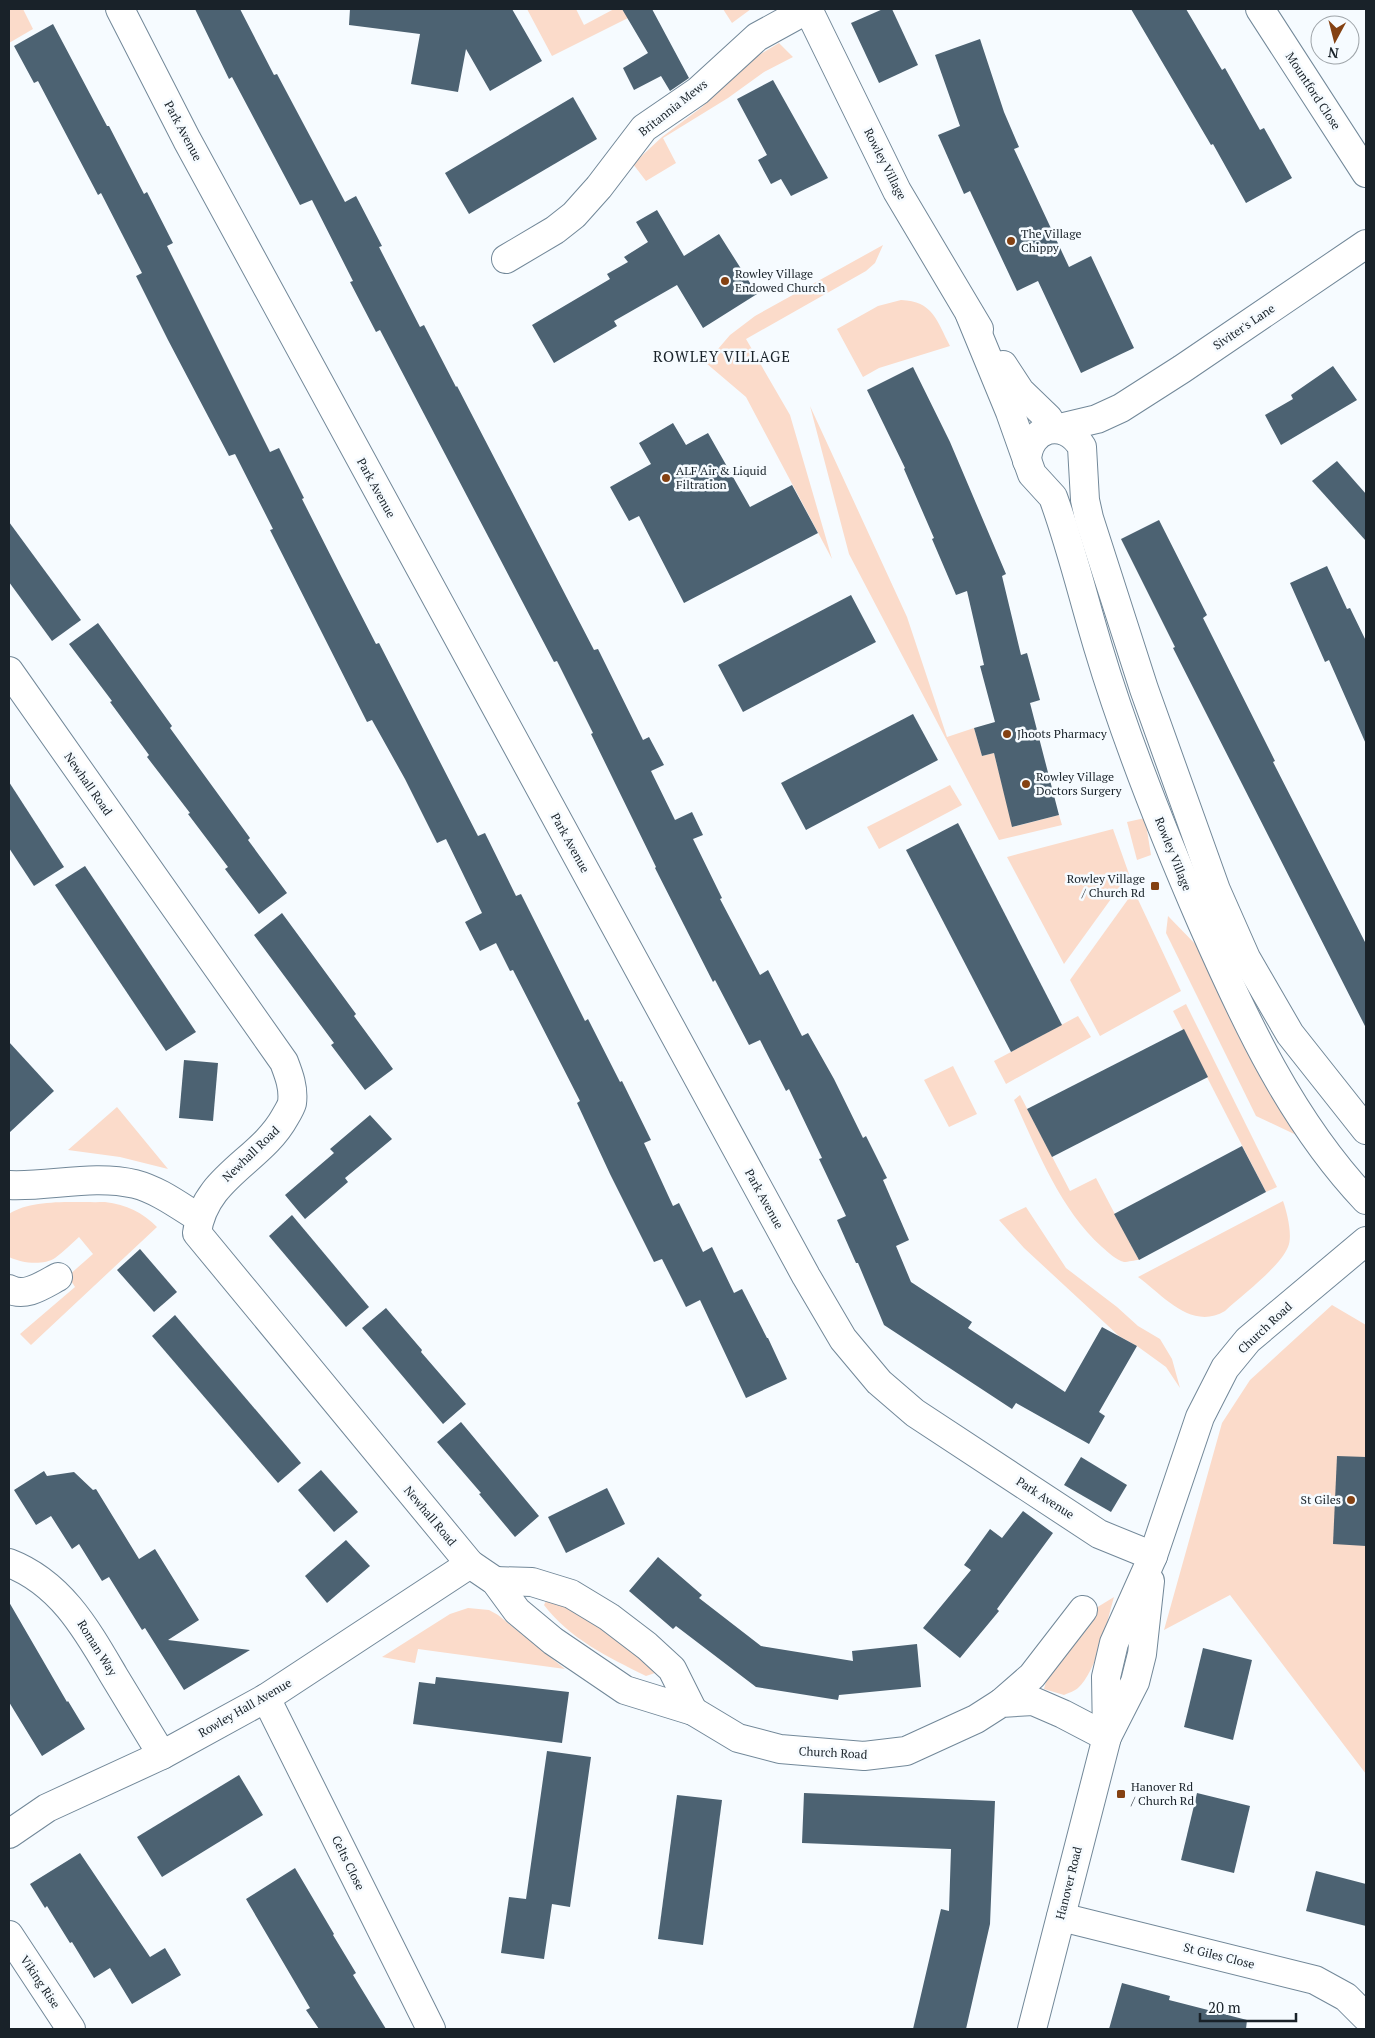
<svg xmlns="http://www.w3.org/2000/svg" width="1375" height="2038" viewBox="0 0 1375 2038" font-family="'PT Serif',serif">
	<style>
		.green { fill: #fbdbca }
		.building { fill: #4c6272 }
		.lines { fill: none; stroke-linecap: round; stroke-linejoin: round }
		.minor-casing { stroke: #728899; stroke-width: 30 }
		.major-casing { stroke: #728899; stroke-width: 30 }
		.minor { stroke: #fff; stroke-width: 28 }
		.major { stroke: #fff; stroke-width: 28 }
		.poi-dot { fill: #844112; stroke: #f6fbff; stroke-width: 2 }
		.labels { text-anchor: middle; stroke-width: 5; stroke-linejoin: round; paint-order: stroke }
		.street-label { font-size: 12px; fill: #192229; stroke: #f6fbff }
		.poi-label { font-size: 12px; fill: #192229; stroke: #f6fbff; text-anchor: start }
		.quarter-label { font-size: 15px; letter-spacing: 1px; fill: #192229; stroke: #f6fbff }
	</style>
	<rect width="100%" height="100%" fill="#f6fbff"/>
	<g class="green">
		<path d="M 9,9 L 23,9 L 33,29 L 9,43 Z"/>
		<path d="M 527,9 L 576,9 L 584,25 L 614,9 L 646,9 L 552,56 Z"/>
		<path d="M 723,9 L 751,9 L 732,23 Z"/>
		<path d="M 779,43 L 793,57 L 764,72 L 728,98 L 663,138 L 676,163 L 646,181 L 633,164 L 662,137 L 702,107 L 723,85 L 751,60 Z"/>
		<path d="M 883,245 L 875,263 L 866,271 L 746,339 L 790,415 L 832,559 L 746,397 L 706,363 L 730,335 L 755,316 Z"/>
		<path d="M 901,300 C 933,301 937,321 950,346 L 879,368 L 863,377 L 837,329 L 878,306 Z"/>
		<path d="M 810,406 L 907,617 L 947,737 L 974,728 L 982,756 L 994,753 L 1013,827 L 1059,815 L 1062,825 L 999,840 L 849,554 Z"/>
		<path d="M 950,785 L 962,805 L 879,849 L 867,827 Z"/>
		<path d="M 1145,818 L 1151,855 L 1137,860 L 1127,822 Z"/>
		<path d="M 1113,829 L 1129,874 L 1064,964 L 1007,857 Z"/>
		<path d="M 1134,891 L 1181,991 L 1100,1036 L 1070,980 Z"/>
		<path d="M 1168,916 L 1203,952 L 1311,1142 L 1256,1116 L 1166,933 Z"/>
		<path d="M 1186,1004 L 1277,1187 L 1266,1192 L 1173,1011 Z"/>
		<path d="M 1078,1016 L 1091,1037 L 1006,1084 L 994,1061 Z"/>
		<path d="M 953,1066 L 977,1114 L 949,1127 L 924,1080 Z"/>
		<path d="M 1020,1095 L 1070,1191 L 1096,1178 L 1139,1260 C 1135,1260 1128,1262 1124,1262 C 1116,1260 1108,1252 1102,1247 C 1059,1208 1038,1151 1014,1100 Z"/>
		<path d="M 117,1107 L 168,1169 L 120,1157 L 68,1150 Z"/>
		<path d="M 1283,1201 C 1287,1212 1293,1236 1288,1247 C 1279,1268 1242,1295 1225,1311 C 1191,1331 1163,1295 1138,1277 Z"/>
		<path d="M 105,1202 C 127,1205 142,1212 157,1227 L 31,1345 L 20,1334 L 75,1287 L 68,1276 L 93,1254 L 79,1237 C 71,1244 63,1252 55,1258 C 43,1266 21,1263 9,1257 L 9,1214 C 33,1198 77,1203 105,1202 Z"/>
		<path d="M 1026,1207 L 1066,1268 L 1117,1307 L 1138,1326 L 1160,1339 L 1172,1359 L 1180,1388 L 1166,1367 L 1137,1346 L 1119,1336 L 1024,1248 L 999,1220 Z"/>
		<path d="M 1332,1305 L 1366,1325 L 1366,1774 L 1230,1595 L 1164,1630 L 1222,1423 L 1250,1380 Z"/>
		<path d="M 558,1594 L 646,1660 L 655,1673 L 646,1676 C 608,1657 570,1639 544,1605 L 548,1597 Z"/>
		<path d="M 1114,1597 C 1107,1621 1097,1671 1078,1688 C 1075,1691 1068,1693 1064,1695 L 1044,1689 L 1048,1674 L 1096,1608 Z"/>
		<path d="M 468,1608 L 489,1610 L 498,1615 L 565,1669 L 418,1649 L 415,1663 L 382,1657 L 450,1614 Z"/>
	</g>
	<g class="building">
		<path d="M 195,9 L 240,9 L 274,75 L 277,74 L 345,202 L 356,196 L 382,246 L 379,247 L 420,327 L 424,325 L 456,387 L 457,386 L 594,650 L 598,649 L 643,740 L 649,737 L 664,765 L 651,771 L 675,820 L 692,812 L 703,835 L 693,839 L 722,898 L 720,899 L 760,975 L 768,970 L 802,1036 L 808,1033 L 834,1079 L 863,1138 L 866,1136 L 887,1178 L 883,1180 L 909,1240 L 896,1246 L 911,1282 L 972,1322 L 968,1328 L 1065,1392 L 1102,1327 L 1137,1346 L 1099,1412 L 1105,1416 L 1089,1444 L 1016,1403 L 1012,1409 L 884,1325 L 858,1263 L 856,1263 L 837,1220 L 846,1216 L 819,1159 L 822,1158 L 789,1089 L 786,1091 L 760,1040 L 749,1045 L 715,980 L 713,982 L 655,868 L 656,867 L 591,734 L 593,733 L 557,661 L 554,662 L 380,330 L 376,332 L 350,282 L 353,281 L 312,200 L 300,205 L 232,77 L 229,79 Z"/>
		<path d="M 350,9 L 512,9 L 542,61 L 490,91 L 466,49 L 458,92 L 411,84 L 420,34 L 349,25 Z"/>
		<path d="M 622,9 L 652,9 L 689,78 L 670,91 L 661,76 L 634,90 L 623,68 L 648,53 Z"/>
		<path d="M 883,9 L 892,9 L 918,65 L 879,83 L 851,23 Z"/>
		<path d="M 1131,9 L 1186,9 L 1222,70 L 1225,68 L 1260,130 L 1264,128 L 1292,178 L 1246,203 L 1213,144 L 1211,145 Z"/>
		<path d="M 53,24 L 107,126 L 109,126 L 144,194 L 147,192 L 173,243 L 167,246 L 270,452 L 279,448 L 304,498 L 302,499 L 342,578 L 376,644 L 379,643 L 478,836 L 485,833 L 516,896 L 521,894 L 585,1021 L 588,1019 L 620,1082 L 622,1081 L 651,1140 L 644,1143 L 673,1206 L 679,1203 L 703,1252 L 712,1247 L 734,1293 L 742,1289 L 767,1338 L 768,1338 L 787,1379 L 746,1398 L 700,1300 L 686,1307 L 662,1259 L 654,1262 L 610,1174 L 577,1103 L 580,1101 L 513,970 L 510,971 L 496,943 L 480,951 L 465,922 L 482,913 L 446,839 L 437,843 L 405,779 L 372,720 L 367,722 L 270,530 L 273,529 L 235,454 L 229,456 L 168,340 L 136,276 L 142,273 L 101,193 L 98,195 L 38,81 L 34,83 L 14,46 Z"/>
		<path d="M 980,39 L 1004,112 L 1019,147 L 1014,149 L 1069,267 L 1091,256 L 1134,348 L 1081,373 L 1038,281 L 1017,291 L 970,191 L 964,194 L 938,135 L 960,126 L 935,55 Z"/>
		<path d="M 773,80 L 828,178 L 791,196 L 781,179 L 771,184 L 758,160 L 767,155 L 737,99 Z"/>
		<path d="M 573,97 L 597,139 L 469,214 L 445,173 Z"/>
		<path d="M 657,210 L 684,256 L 719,234 L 757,294 L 703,328 L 677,285 L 614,321 L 617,326 L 554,363 L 532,325 L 610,279 L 607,274 L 628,262 L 624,257 L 648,242 L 636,222 Z"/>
		<path d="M 1333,366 L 1357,400 L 1281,445 L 1265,415 L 1293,399 L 1291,395 Z"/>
		<path d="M 913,367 L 950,442 L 1006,574 L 1002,576 L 1021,655 L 1027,653 L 1040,700 L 1030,703 L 1059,815 L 1012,827 L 994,753 L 982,756 L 974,728 L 995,722 L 980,666 L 984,665 L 967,591 L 956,595 L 932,539 L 934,538 L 904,469 L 905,468 L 867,390 Z"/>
		<path d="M 673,423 L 686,445 L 708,433 L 750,507 L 792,485 L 818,533 L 684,603 L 639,516 L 629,521 L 610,487 L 651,464 L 639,443 Z"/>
		<path d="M 1337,461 L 1366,494 L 1366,541 L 1312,481 Z"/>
		<path d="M 1159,520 L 1207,615 L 1203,618 L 1275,761 L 1273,762 L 1366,944 L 1366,1028 L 1173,648 L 1175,647 L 1121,539 Z"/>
		<path d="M 9,522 L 81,620 L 52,641 L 9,582 Z"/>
		<path d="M 1327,566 L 1347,609 L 1350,608 L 1366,641 L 1366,744 L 1329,660 L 1325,662 L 1290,583 Z"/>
		<path d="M 851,595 L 876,642 L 743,712 L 718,665 Z"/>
		<path d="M 98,623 L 172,726 L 170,728 L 250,838 L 248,840 L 287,893 L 259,914 L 225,869 L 228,867 L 188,814 L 190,813 L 147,757 L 149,755 L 110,702 L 112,701 L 69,644 Z"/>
		<path d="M 913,714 L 938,760 L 806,830 L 781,783 Z"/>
		<path d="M 9,782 L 64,867 L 34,886 L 9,848 Z"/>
		<path d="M 958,823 L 1062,1025 L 1011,1052 L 906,850 Z"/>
		<path d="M 85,866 L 196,1032 L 166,1051 L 55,885 Z"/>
		<path d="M 282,913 L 356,1014 L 354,1016 L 393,1069 L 365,1090 L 331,1045 L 334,1043 L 254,935 Z"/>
		<path d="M 1184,1029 L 1208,1077 L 1052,1157 L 1027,1109 Z"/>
		<path d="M 9,1042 L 54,1091 L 9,1133 Z"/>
		<path d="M 184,1060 L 218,1063 L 213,1121 L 179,1118 Z"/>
		<path d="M 370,1115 L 392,1139 L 345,1178 L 348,1182 L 305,1219 L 285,1195 L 334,1153 L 330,1149 Z"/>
		<path d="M 1242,1146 L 1266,1192 L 1139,1260 L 1114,1214 Z"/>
		<path d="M 292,1215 L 369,1307 L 346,1327 L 269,1236 Z"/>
		<path d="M 140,1249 L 177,1292 L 154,1312 L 117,1270 Z"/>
		<path d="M 386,1308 L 422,1350 L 421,1352 L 466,1404 L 443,1424 L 362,1328 Z"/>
		<path d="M 175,1315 L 301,1463 L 278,1483 L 152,1336 Z"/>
		<path d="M 461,1422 L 539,1516 L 515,1537 L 479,1494 L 481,1493 L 437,1442 Z"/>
		<path d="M 1337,1456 L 1366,1457 L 1366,1546 L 1333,1544 Z"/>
		<path d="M 1081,1457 L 1127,1485 L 1111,1512 L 1064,1485 Z"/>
		<path d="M 321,1470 L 358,1512 L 334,1532 L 298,1490 Z"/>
		<path d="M 44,1471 L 47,1476 L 74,1472 L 93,1490 L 96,1489 L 139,1559 L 155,1549 L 199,1620 L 168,1640 L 250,1650 L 184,1690 L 145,1628 L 142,1630 L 109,1577 L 102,1581 L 79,1544 L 72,1549 L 51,1516 L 36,1525 L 14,1490 Z"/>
		<path d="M 607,1488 L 625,1524 L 566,1553 L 548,1517 Z"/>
		<path d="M 1023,1511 L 1053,1533 L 997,1609 L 999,1611 L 960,1658 L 923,1628 L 971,1570 L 964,1565 L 990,1529 L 1002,1538 Z"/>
		<path d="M 346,1540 L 370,1566 L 327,1603 L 305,1576 Z"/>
		<path d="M 658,1557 L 702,1595 L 699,1598 L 761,1646 L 853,1661 L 852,1651 L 917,1644 L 921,1687 L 839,1695 L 838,1700 L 756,1687 L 676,1626 L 673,1629 L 629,1591 Z"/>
		<path d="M 9,1602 L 67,1702 L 68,1701 L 85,1729 L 42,1756 L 9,1702 Z"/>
		<path d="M 1203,1648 L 1252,1660 L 1233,1740 L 1184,1727 Z"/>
		<path d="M 436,1677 L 569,1692 L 562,1743 L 413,1724 L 419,1682 L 435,1684 Z"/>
		<path d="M 547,1751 L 591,1757 L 570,1907 L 552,1904 L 544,1959 L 501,1953 L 509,1897 L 526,1899 Z"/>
		<path d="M 239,1775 L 263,1815 L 162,1877 L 137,1837 Z"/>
		<path d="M 804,1793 L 995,1801 L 990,1924 L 966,2029 L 913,2029 L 941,1909 L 949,1911 L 951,1849 L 802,1843 Z"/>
		<path d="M 1197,1793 L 1250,1806 L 1234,1873 L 1181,1860 Z"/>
		<path d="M 677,1795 L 722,1800 L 703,1945 L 658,1939 Z"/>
		<path d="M 80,1853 L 150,1957 L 165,1948 L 181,1975 L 132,2004 L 110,1968 L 94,1978 L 72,1942 L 70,1943 L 47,1906 L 45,1908 L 30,1884 Z"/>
		<path d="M 295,1868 L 334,1934 L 333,1935 L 356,1973 L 353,1975 L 386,2029 L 319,2029 L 306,2010 L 310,2008 L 246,1899 Z"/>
		<path d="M 1316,1871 L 1366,1884 L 1366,1926 L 1306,1911 Z"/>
		<path d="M 1122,1983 L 1170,1996 L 1169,2000 L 1247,2020 L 1246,2029 L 1109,2029 Z"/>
	</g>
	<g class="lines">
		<g class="minor-casing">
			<g id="minor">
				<path d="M 120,9 L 187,140 L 806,1276 L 843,1339 L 879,1382 L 915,1413 L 1099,1534 L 1153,1556"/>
				<path d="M 1260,9 L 1366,173"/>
				<path d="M 506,259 L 555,230 L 574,215 L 599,187 L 644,128 L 698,91 L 757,37 L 808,9"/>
				<path d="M 1055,429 L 1097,419 L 1121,408 L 1182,369 L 1366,244"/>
				<path d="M 9,671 L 284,1062 C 289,1075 294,1088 292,1103 C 291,1107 288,1112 285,1117 C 261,1161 204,1177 197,1233 L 470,1564 L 495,1581 L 517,1611 L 553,1641 L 625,1690 L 693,1711 L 738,1738 L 780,1749 L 864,1756 L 906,1751 L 976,1719 L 1001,1703 L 1033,1701 L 1063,1714 L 1107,1737"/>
				<path d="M 9,1185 C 50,1187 93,1174 135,1184 C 158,1190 178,1205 199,1218"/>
				<path d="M 9,1289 C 25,1298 43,1285 58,1277"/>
				<path d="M 9,1563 C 61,1583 87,1630 114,1676 C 130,1702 146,1729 162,1755"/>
				<path d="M 495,1581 L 532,1582 L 571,1594 L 609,1617 L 647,1646 L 672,1669 L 693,1711"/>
				<path d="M 266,1698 L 431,2029"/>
				<path d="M 1001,1703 L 1032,1676 L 1083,1610"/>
				<path d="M 1107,1737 L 1106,1677 L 1114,1643 L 1153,1556 L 1200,1417 L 1225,1368 L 1248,1340 L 1366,1241"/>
				<path d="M 9,1834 L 47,1808 L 162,1755 L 266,1698 L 470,1564"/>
				<path d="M 1061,1917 L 1315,1980 L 1346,1997 L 1366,2017"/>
				<path d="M 9,1935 L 71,2029"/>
				<path d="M 1032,2029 L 1107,1737 L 1135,1682 L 1142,1654 L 1150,1581"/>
			</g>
		</g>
		<g class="major-casing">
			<g id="major">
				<path d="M 808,9 L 897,191 L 979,329"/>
				<path d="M 970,315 L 1010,412 L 1032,474 L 1053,497 C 1071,546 1083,597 1098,647 C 1126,741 1163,833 1202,923 C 1245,1021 1292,1122 1366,1200"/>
				<path d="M 1003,365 L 1020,391 L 1048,418 L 1055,429"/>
				<path d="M 1027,461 C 1028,427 1064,417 1082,447 L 1085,500 L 1089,518 L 1144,689 L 1216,890 L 1246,958 L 1290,1034 L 1366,1130"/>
			</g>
		</g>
		<use href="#minor" class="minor"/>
		<use href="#major" class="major"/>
	</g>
	<g class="poi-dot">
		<circle cx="1011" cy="241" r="5"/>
		<circle cx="725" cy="281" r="5"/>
		<circle cx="666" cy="478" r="5"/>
		<circle cx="1007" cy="734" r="5"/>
		<circle cx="1026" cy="784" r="5"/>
		<rect x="1150" y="881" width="10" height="10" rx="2.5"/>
		<circle cx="1351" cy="1500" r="5"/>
		<rect x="1116" y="1789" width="10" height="10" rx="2.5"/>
	</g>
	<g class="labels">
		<g class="street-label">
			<text transform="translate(1313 91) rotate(57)" y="4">Mountford Close</text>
			<text transform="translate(673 108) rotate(-38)" y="4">Britannia Mews</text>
			<text transform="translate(183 131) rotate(62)" y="4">Park Avenue</text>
			<text transform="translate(885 164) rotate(63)" y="4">Rowley Village</text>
			<text transform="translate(1244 327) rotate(-34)" y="4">Siviter's Lane</text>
			<text transform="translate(376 488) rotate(61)" y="4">Park Avenue</text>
			<text transform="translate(88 784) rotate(55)" y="4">Newhall Road</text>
			<text transform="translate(570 843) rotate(61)" y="4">Park Avenue</text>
			<text transform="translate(1173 854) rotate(68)" y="4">Rowley Village</text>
			<text transform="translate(251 1154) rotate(-44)" y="4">Newhall Road</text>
			<text transform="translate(764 1199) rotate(61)" y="4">Park Avenue</text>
			<text transform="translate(1265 1328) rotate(-43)" y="4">Church Road</text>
			<text transform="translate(1045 1498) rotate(33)" y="4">Park Avenue</text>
			<text transform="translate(430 1516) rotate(50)" y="4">Newhall Road</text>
			<text transform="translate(97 1648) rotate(58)" y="4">Roman Way</text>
			<text transform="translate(245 1708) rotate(-30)" y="4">Rowley Hall Avenue</text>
			<text transform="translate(833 1753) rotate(3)" y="4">Church Road</text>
			<text transform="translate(348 1863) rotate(64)" y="4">Celts Close</text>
			<text transform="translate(1069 1883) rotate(-76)" y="4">Hanover Road</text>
			<text transform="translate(1219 1956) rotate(14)" y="4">St Giles Close</text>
			<text transform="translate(40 1982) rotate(56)" y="4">Viking Rise</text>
		</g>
		<g class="poi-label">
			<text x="1021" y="238">The Village<tspan x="1021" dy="14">Chippy</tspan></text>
			<text x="735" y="278">Rowley Village<tspan x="735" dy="14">Endowed Church</tspan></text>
			<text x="676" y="475">ALF Air &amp; Liquid<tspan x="676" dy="14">Filtration</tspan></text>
			<text x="1017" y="738">Jhoots Pharmacy</text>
			<text x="1036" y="781">Rowley Village<tspan x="1036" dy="14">Doctors Surgery</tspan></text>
			<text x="1145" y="883" text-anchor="end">Rowley Village<tspan x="1145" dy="14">/ Church Rd</tspan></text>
			<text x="1341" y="1504" text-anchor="end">St Giles</text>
			<text x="1131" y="1791">Hanover Rd<tspan x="1131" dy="14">/ Church Rd</tspan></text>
		</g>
		<g class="quarter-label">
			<text x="722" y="362">ROWLEY VILLAGE</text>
		</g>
	</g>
	<rect width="1375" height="2038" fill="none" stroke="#192229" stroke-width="20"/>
	<g transform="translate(1335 40) rotate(187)"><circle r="24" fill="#f6fbff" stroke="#9ea4a9"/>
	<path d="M0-4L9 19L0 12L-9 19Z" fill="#844112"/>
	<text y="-8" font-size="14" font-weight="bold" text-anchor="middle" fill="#192229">N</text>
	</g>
	<path d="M1200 2013v8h96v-8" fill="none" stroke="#192229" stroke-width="2.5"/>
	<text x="1208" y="2013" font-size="15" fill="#192229" stroke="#f6fbff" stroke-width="4" paint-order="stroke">20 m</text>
</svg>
